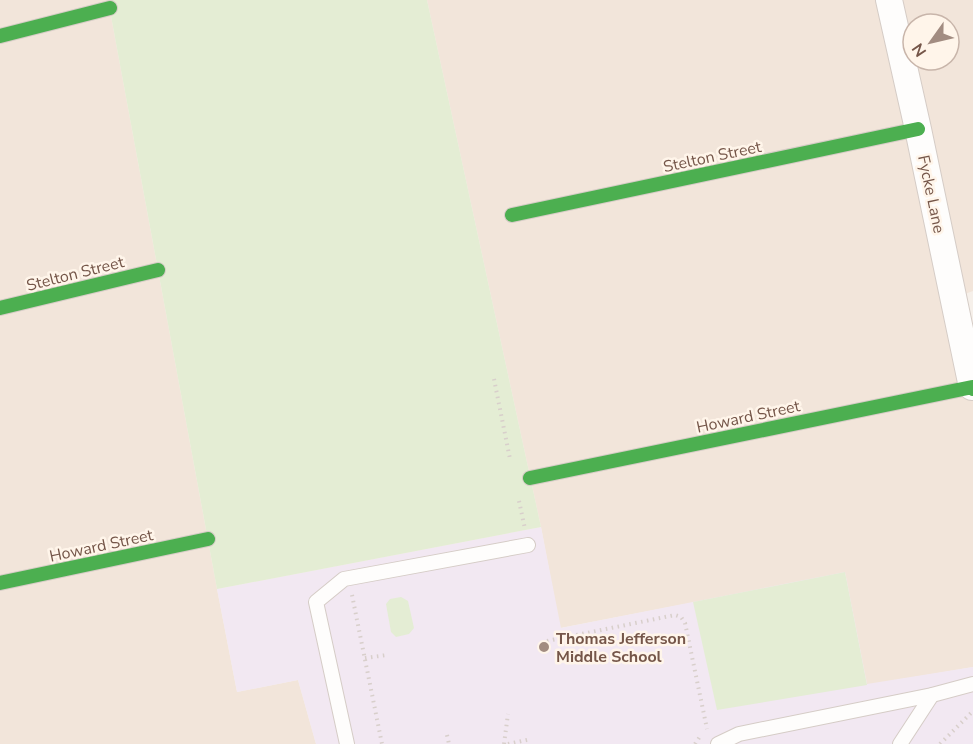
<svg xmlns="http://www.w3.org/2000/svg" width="973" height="744" viewBox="0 0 973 744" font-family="'Nunito Sans',sans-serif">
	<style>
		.residential { fill: #f2e5da; fill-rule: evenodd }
		.education { fill: #f2e8f2 }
		.green { fill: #e4edd4 }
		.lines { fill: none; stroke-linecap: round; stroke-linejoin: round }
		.lane-casing { stroke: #d5ccc6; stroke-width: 16 }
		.street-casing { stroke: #d5ccc6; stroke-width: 28 }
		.fast-casing { stroke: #d6ccc6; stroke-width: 16 }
		.path { stroke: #d8cfcb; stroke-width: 4; stroke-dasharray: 1.5 4.5; stroke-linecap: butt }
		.lane { stroke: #fefdfc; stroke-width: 14 }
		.street { stroke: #fefdfc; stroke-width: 26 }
		.fast { stroke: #4caf50; stroke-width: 14 }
		.poi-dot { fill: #a28c81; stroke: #fff5ea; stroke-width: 2 }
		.labels { text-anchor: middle; stroke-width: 5; stroke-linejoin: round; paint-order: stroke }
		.street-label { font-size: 16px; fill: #755649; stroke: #fff5ea }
		.poi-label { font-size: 16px; font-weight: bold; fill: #755649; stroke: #fff5ea; text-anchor: start }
	</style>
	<rect width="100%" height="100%" fill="#f6f0ea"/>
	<g class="residential">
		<path d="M 0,0 L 108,0 L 217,589 L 237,692 L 298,680 L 316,744 L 0,744 Z"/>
		<path d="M 427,0 L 973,0 L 973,291 L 954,298 L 973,389 L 973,667 L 867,685 L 845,573 L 560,628 L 541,527 ZM 913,24 L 949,24 L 949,60 L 913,60 Z"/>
	</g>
	<path class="education" d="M 541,527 L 561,628 L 845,572 L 867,684 L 973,667 L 973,744 L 316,744 L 298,680 L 237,692 L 217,589 Z"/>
	<g class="green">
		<path d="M 108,0 L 427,0 L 541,527 L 217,589 Z"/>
		<path d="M 845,572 L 867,685 L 717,710 L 693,602 Z"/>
		<path d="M 401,597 L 408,601 L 414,628 L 409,634 L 396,637 L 391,632 L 386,604 L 390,599 Z"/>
	</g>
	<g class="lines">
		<g class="lane-casing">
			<g id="lane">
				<path d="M 347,744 L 316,602 L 344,579 L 528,545"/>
				<path d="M 718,744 L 739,734 L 932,695 L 973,684"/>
				<path d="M 900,744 L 932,695"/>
			</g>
		</g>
		<g class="street-casing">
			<path id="street" d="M 889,0 L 918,129 L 972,387"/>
		</g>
		<g class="fast-casing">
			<g id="fast">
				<path d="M 0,36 L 110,8"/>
				<path d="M 512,215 L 918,129"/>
				<path d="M 0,308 L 158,270"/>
				<path d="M 530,478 L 972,387 L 973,389"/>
				<path d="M 0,583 L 208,539"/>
			</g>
		</g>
		<g class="path">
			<path d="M 494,379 L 510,459"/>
			<path d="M 519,501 L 525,529"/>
			<path d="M 352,595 L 382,744"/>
			<path d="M 547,641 L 675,615 L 681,617 L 685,623 L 707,729"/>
			<path d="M 365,658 L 387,655"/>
			<path d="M 447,735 L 449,744"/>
			<path d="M 504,744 L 508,714"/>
			<path d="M 508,744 L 531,739"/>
			<path d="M 695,744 L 701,735"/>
			<path d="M 940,744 L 973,711"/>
		</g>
		<use href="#lane" class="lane"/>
		<use href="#street" class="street"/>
		<use href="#fast" class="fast"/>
	</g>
	<circle class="poi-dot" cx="544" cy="647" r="6"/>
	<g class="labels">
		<g class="street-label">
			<text transform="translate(712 156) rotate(-12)" y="6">Stelton Street</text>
			<text transform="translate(932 194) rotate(78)" y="6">Fycke Lane</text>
			<text transform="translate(75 273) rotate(-14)" y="6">Stelton Street</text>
			<text transform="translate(748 416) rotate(-12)" y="6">Howard Street</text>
			<text transform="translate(101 545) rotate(-12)" y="6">Howard Street</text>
		</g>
		<g class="poi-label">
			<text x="556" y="644">Thomas Jefferson<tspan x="556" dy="18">Middle School</tspan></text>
		</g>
	</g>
	<g transform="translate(931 42) rotate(236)"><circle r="28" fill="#fff5ea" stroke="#c8b5aa" stroke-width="1.5"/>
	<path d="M0-4.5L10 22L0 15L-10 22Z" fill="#a28c81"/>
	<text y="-9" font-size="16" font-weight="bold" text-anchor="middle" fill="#755649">N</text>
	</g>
</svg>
